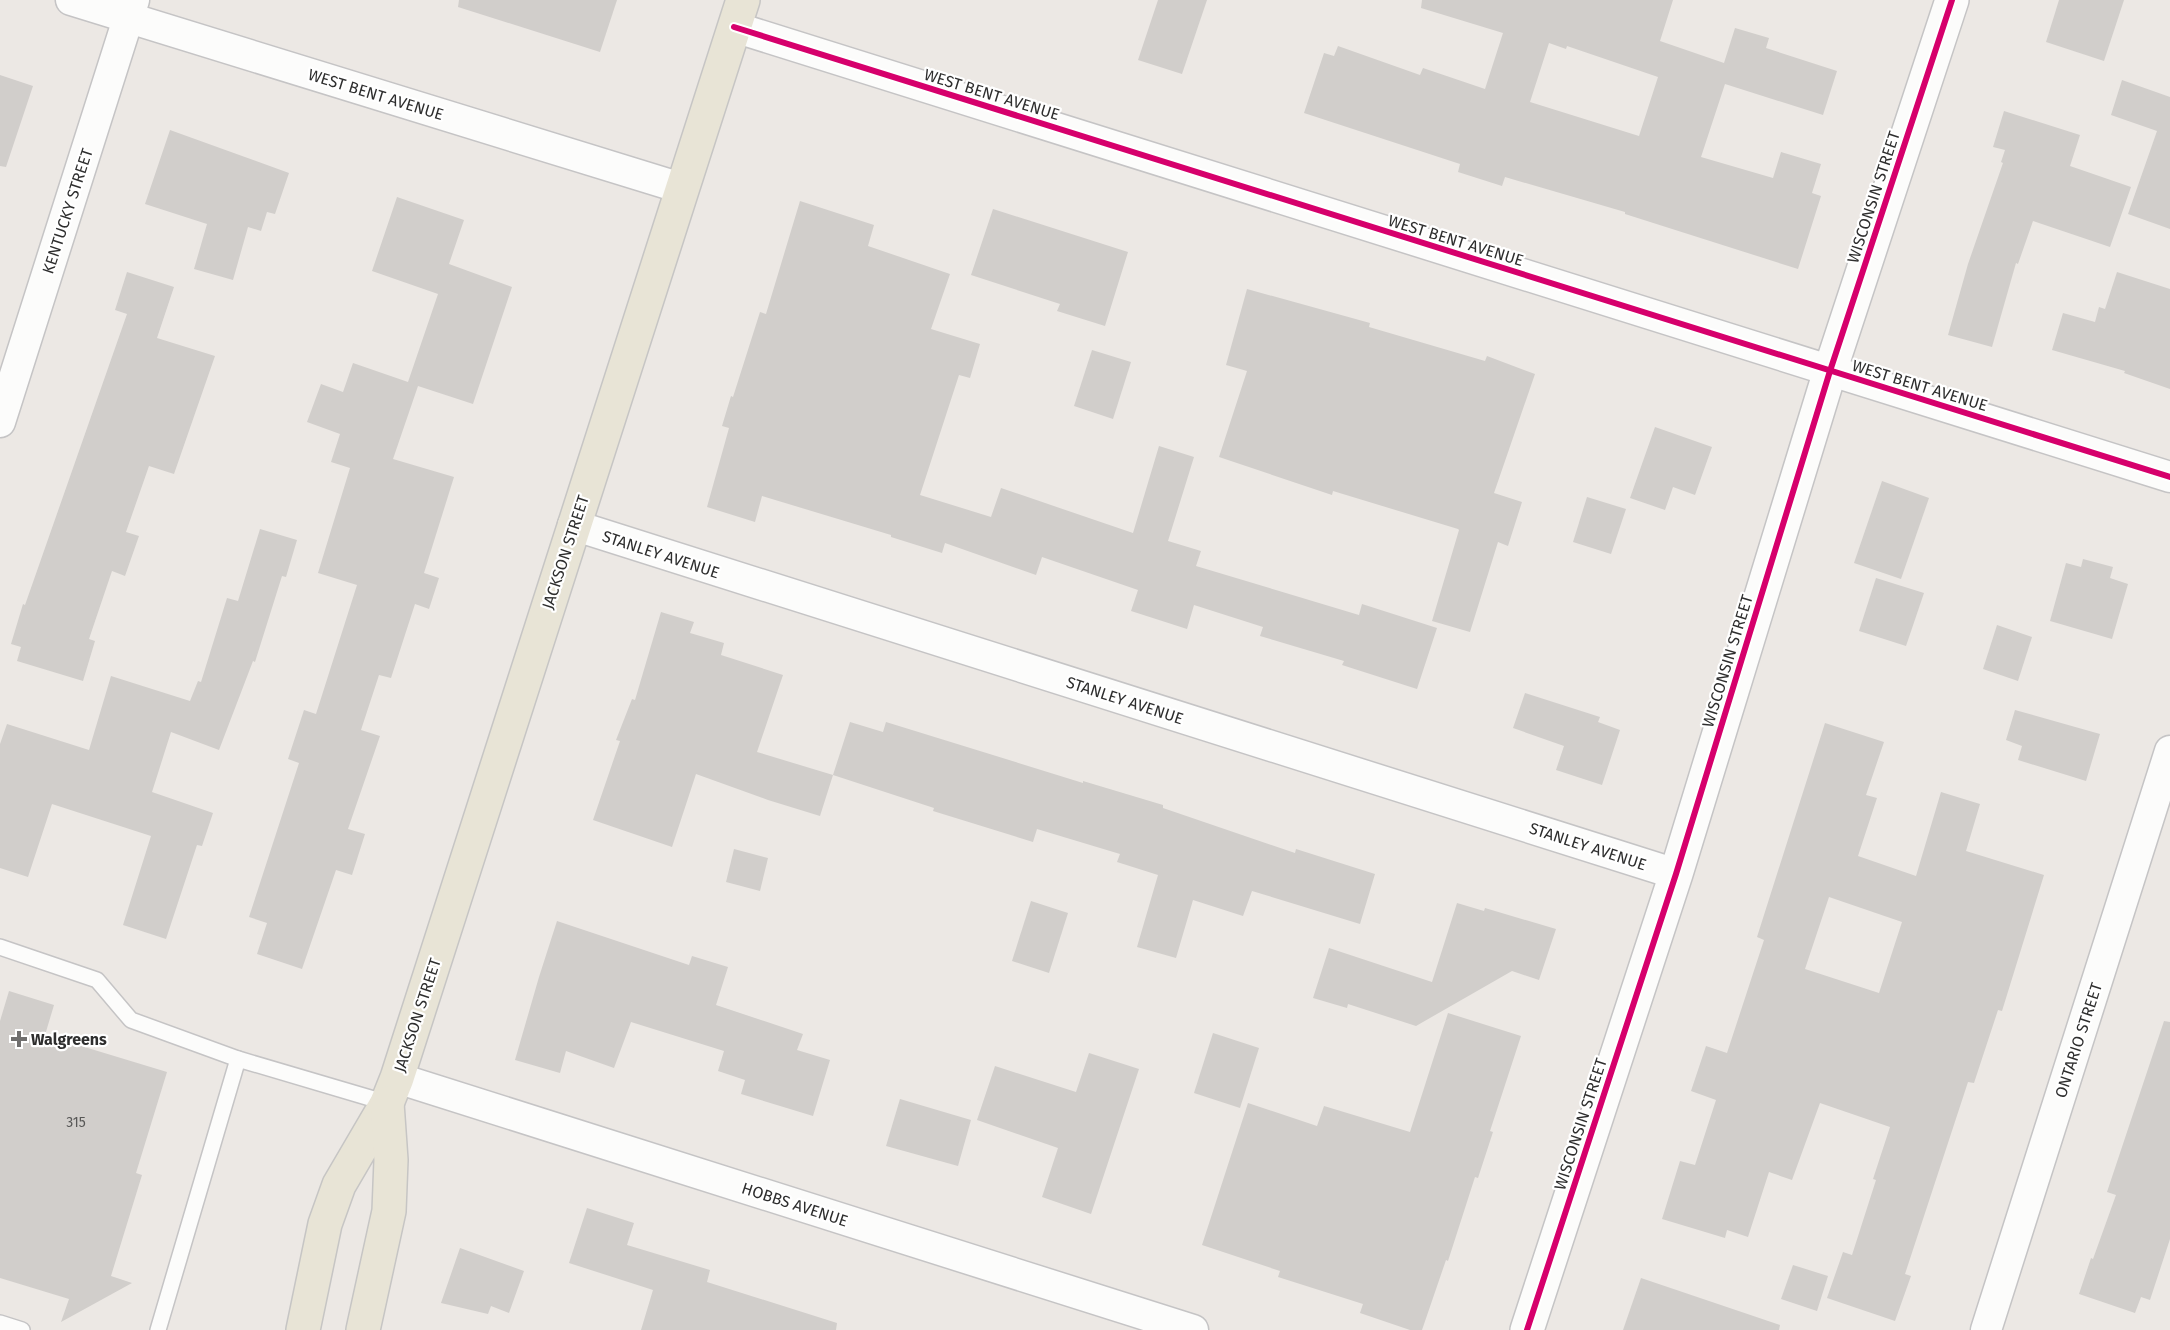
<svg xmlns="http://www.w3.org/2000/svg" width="2170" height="1330" viewBox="0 0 2170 1330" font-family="'Fira Sans',sans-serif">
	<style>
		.building { fill: #d1cecb; fill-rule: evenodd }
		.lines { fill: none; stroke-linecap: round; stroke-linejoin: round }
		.service-casing { stroke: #c5c4c5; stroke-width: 18 }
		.minor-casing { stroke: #c5c4c5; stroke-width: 33 }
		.tertiary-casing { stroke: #c5c4c5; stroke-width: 36 }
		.primary-casing { stroke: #c6c5c4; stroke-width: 36 }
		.service { stroke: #fcfcfb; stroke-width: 15 }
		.minor { stroke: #fcfcfb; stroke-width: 30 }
		.tertiary { stroke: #fcfcfb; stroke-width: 33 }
		.primary { stroke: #e8e4d6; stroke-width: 33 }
		.cycleway-casing { stroke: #fff; stroke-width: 10 }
		.cycleway { stroke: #d6006c; stroke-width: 6 }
		.poi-dot { fill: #706f6e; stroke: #fff; stroke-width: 2 }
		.labels { text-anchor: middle; stroke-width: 4.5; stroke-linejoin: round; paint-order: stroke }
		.number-label { font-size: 14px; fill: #585857 }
		.street-label { font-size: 16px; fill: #2e2e2e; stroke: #fff }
		.poi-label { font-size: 16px; font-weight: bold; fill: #2e2e2e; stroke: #fff; text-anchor: start }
	</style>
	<rect width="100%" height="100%" fill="#ece8e4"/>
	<g class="building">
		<path d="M 459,0 L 617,0 L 600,52 L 458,7 Z"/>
		<path d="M 1158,0 L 1207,0 L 1182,74 L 1138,60 Z"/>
		<path d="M 1422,0 L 1673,0 L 1660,41 L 1724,63 L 1735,28 L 1769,38 L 1766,48 L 1837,71 L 1823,115 L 1725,84 L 1701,157 L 1773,178 L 1781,152 L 1821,164 L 1812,193 L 1821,196 L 1798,269 L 1625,214 L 1625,212 L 1505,177 L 1502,186 L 1458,172 L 1460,164 L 1304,113 L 1324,53 L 1334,56 L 1338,46 L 1420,75 L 1423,68 L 1485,89 L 1503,33 L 1421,8 ZM 1549,43 L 1566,49 L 1567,46 L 1658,77 L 1639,136 L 1530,102 Z"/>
		<path d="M 2059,0 L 2124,0 L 2104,61 L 2046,42 Z"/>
		<path d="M 0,75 L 33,86 L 6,167 L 0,166 Z"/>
		<path d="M 2122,80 L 2170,97 L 2170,229 L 2128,214 L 2157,131 L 2111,115 Z"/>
		<path d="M 2004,111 L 2080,135 L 2070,166 L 2131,187 L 2110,247 L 2033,221 L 2018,264 L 2016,263 L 1992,347 L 1948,335 L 1968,264 L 2003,163 L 2001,162 L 2005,150 L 1993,147 Z"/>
		<path d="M 170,130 L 289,173 L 275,214 L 267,212 L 261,231 L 248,227 L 233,280 L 194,269 L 207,224 L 145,204 Z"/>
		<path d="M 397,197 L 464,220 L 449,264 L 512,287 L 473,404 L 418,386 L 393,459 L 454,477 L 424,573 L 439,578 L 429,609 L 415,604 L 391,678 L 379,675 L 361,730 L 380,736 L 348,829 L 365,834 L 352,875 L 336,870 L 302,969 L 257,954 L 267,923 L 249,917 L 299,763 L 288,759 L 304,710 L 316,714 L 357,585 L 318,573 L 350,468 L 331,462 L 340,434 L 307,422 L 321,384 L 343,392 L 353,363 L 408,382 L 438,294 L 372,271 Z"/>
		<path d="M 800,201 L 874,225 L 868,246 L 950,274 L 931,329 L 980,344 L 970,378 L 959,375 L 920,495 L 991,517 L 1001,488 L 1133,533 L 1159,446 L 1194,457 L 1168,541 L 1201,551 L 1196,566 L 1359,615 L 1362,604 L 1437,628 L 1417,689 L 1342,665 L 1344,661 L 1260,636 L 1263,627 L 1194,605 L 1187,629 L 1131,611 L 1138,590 L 1042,557 L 1036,575 L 945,543 L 942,553 L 891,537 L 891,535 L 762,496 L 755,522 L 707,507 L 729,428 L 722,426 L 731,396 L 733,397 L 760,312 L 766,314 Z"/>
		<path d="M 993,209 L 1128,252 L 1105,326 L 1057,311 L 1060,304 L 971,275 Z"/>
		<path d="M 127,272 L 174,287 L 157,338 L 215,356 L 174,474 L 149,466 L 126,532 L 139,536 L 125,576 L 112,571 L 89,639 L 95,641 L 83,681 L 17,661 L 21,647 L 11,644 L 23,604 L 25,605 L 127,314 L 115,310 Z"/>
		<path d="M 2117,272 L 2170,289 L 2170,389 L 2124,373 L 2125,371 L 2052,350 L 2063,313 L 2095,322 L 2099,307 L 2105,309 Z"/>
		<path d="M 1247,289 L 1370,323 L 1369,327 L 1485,361 L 1487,356 L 1535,374 L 1494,493 L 1522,502 L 1508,546 L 1498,542 L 1470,632 L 1432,621 L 1459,530 L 1458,529 L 1333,491 L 1332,495 L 1219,457 L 1247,371 L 1226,365 Z"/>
		<path d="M 1092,350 L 1131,362 L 1113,419 L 1074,406 Z"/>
		<path d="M 1655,427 L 1712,447 L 1695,495 L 1673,487 L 1665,510 L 1630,498 Z"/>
		<path d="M 1882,481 L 1929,498 L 1901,579 L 1854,563 Z"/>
		<path d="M 1587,497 L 1626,509 L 1611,554 L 1573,542 Z"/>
		<path d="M 260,529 L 297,540 L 286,577 L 282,576 L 255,662 L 253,661 L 219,750 L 171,732 L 152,792 L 213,813 L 202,846 L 197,845 L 166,939 L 123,925 L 151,836 L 52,804 L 28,877 L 0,868 L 0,744 L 7,724 L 89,750 L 111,676 L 190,701 L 198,681 L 201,682 L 227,598 L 238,601 Z"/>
		<path d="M 2083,559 L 2113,567 L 2110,578 L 2128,584 L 2112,639 L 2050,621 L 2066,563 L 2081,567 Z"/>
		<path d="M 1876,578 L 1924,593 L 1906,646 L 1859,631 Z"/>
		<path d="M 661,612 L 694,622 L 690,633 L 724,643 L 721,655 L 783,675 L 757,752 L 833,775 L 820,816 L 768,800 L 696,774 L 672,847 L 593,820 L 620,741 L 616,740 L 632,699 L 635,700 Z"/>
		<path d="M 1997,625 L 2032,637 L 2018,681 L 1983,669 Z"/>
		<path d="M 1525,693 L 1600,717 L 1598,722 L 1620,730 L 1602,785 L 1556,770 L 1564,746 L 1513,728 Z"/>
		<path d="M 2015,710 L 2100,734 L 2086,781 L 2018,760 L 2022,746 L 2006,740 Z"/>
		<path d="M 850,722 L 883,732 L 886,722 L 1083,783 L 1083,781 L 1163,805 L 1163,808 L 1295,853 L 1296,849 L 1375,874 L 1360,924 L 1252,891 L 1243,916 L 1193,900 L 1176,958 L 1137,947 L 1158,875 L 1117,862 L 1120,854 L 1037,829 L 1033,842 L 933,811 L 934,808 L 833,775 Z"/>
		<path d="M 1825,723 L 1884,742 L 1866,795 L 1877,798 L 1858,856 L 1916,876 L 1941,792 L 1980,804 L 1966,851 L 2044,875 L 2002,1011 L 1998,1010 L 1974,1083 L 1968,1082 L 1905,1274 L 1911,1276 L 1895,1321 L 1827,1298 L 1843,1252 L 1852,1255 L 1876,1180 L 1873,1179 L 1890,1127 L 1820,1103 L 1792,1180 L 1769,1172 L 1748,1237 L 1727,1230 L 1725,1238 L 1662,1219 L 1680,1161 L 1695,1165 L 1716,1100 L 1691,1091 L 1706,1046 L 1727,1053 L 1764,940 L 1757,937 ZM 1829,897 L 1902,922 L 1879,993 L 1805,969 Z"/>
		<path d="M 734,849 L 768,858 L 760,891 L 726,882 Z"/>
		<path d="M 1031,901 L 1068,913 L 1049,973 L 1012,961 Z"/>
		<path d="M 1457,903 L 1484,911 L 1485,908 L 1556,929 L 1539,980 L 1512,971 L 1416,1026 L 1348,1004 L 1347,1008 L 1313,998 L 1329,948 L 1432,982 Z"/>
		<path d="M 557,921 L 689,965 L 692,956 L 728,967 L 716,1005 L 803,1034 L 797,1050 L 830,1060 L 813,1116 L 741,1094 L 745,1080 L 718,1071 L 724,1051 L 631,1022 L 614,1068 L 566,1051 L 560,1073 L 515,1060 L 539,977 Z"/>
		<path d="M 9,991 L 54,1005 L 45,1035 L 167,1072 L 136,1173 L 142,1175 L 111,1276 L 132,1283 L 61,1322 L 69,1299 L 0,1278 L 0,1021 Z"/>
		<path d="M 1448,1013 L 1521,1036 L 1490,1131 L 1493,1132 L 1478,1178 L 1475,1177 L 1448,1261 L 1446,1260 L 1422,1330 L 1410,1330 L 1360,1313 L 1363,1304 L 1278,1277 L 1280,1271 L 1202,1245 L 1248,1103 L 1317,1126 L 1324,1106 L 1410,1132 Z"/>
		<path d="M 2164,1021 L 2170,1022 L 2170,1239 L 2150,1300 L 2141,1297 L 2135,1313 L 2079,1294 L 2091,1258 L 2093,1259 L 2116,1195 L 2107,1192 Z"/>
		<path d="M 1213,1033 L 1259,1048 L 1240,1108 L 1194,1093 Z"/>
		<path d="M 1089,1053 L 1139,1069 L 1091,1214 L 1042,1197 L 1058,1148 L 977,1120 L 995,1066 L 1076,1092 Z"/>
		<path d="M 900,1099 L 971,1120 L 958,1166 L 886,1146 Z"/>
		<path d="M 587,1208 L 634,1223 L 627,1245 L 710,1270 L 707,1282 L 837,1323 L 836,1330 L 641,1330 L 653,1290 L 569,1263 Z"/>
		<path d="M 460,1248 L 524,1271 L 509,1313 L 491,1306 L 488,1314 L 441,1303 Z"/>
		<path d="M 1793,1265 L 1828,1276 L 1817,1311 L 1781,1299 Z"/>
		<path d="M 1641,1278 L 1780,1325 L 1779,1330 L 1623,1330 Z"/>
	</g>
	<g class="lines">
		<g class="service-casing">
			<g id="service">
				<path d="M 0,947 L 97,980 L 131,1020 L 238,1059"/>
				<path d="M 0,1323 L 22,1330"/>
				<path d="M 158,1330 L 238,1059 L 387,1103"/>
			</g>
		</g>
		<g class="minor-casing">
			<g id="minor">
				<path d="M 71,0 L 681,188"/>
				<path d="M 734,27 L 2170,477"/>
				<path d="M 0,422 L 134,0"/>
				<path d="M 573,525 L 1676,874"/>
				<path d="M 397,1078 L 1193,1330"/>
				<path d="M 1986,1330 L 2170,751"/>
			</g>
		</g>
		<g class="tertiary-casing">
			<path id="tertiary" d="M 1527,1330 L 1676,874 L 1830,371 L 1952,0"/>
		</g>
		<g class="primary-casing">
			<g id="primary">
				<path d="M 303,1330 L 325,1224 L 339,1185 L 387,1103 L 397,1078 L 743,0"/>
				<path d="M 363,1330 L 389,1211 L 391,1160 L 387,1103"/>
			</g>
		</g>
		<use href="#service" class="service"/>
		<use href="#minor" class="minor"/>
		<use href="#tertiary" class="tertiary"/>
		<use href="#primary" class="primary"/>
		<g class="cycleway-casing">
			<g id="cycleway">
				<path d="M 734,27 L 2170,477"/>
				<path d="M 1527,1330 L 1676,874 L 1830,371 L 1952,0"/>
			</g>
		</g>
		<use href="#cycleway" class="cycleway"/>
	</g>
	<path class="poi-dot" d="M16 1030h6v6h6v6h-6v6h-6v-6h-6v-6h6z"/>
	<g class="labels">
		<g class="number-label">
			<text x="76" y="1127">315</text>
		</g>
		<g class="street-label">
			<text transform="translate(376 94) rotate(17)" y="6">WEST BENT AVENUE</text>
			<text transform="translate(992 94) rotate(17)" y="6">WEST BENT AVENUE</text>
			<text transform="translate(1873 197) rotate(-72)" y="6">WISCONSIN STREET</text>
			<text transform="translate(67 211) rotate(-72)" y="6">KENTUCKY STREET</text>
			<text transform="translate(1456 240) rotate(17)" y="6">WEST BENT AVENUE</text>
			<text transform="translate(1920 385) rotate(17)" y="6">WEST BENT AVENUE</text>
			<text transform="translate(565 552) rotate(-72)" y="6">JACKSON STREET</text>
			<text transform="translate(661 554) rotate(18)" y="6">STANLEY AVENUE</text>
			<text transform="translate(1727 661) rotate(-73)" y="6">WISCONSIN STREET</text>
			<text transform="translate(1125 700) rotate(18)" y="6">STANLEY AVENUE</text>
			<text transform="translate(1588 846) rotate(18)" y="6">STANLEY AVENUE</text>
			<text transform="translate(417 1015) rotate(-72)" y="6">JACKSON STREET</text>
			<text transform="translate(2078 1040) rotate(-72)" y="6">ONTARIO STREET</text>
			<text transform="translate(1580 1124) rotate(-72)" y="6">WISCONSIN STREET</text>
			<text transform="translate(795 1204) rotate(18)" y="6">HOBBS AVENUE</text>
		</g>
		<g class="poi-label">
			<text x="31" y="1045">Walgreens</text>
		</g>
	</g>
</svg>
